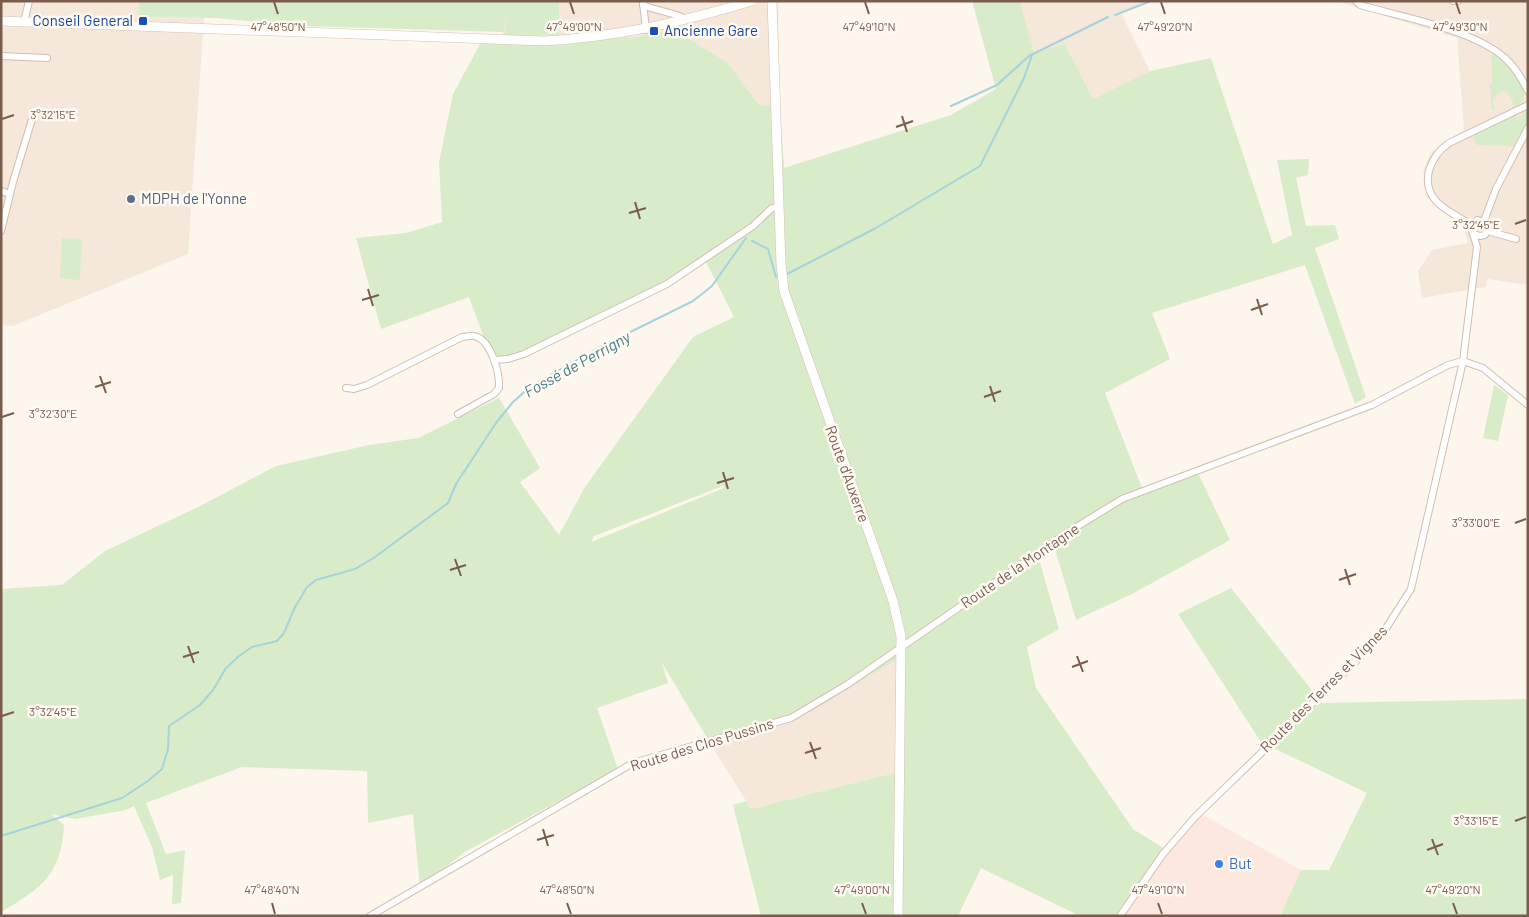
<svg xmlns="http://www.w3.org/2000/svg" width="1529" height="917" viewBox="0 0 1529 917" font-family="Barlow,sans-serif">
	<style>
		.residential { fill: #f5e8da }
		.commercial { fill: #fde8e0 }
		.green { fill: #d8ecc9; fill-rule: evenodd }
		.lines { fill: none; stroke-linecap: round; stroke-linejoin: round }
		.stream { stroke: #a5d3da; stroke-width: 2 }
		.street-casing { stroke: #d1beb0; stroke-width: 8 }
		.secondary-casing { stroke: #d6c0b0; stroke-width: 10 }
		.street { stroke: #fff; stroke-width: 6 }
		.secondary { stroke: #fff; stroke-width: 9 }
		.ticks { fill: none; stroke: #7a5c4d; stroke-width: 2 }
		.transit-dot { fill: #1a4fb4; stroke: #fffaf3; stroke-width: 2 }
		.service-dot { fill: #5c6f8a; stroke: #fffaf3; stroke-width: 2 }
		.shop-dot { fill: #3f7fe0; stroke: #fffaf3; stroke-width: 2 }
		.labels { text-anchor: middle; stroke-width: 5; stroke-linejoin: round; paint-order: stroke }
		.transit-label { font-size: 15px; fill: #164399; stroke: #fffaf3; text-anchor: end }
		.service-label { font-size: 15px; fill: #4e5e75; stroke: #fffaf3; text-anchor: start }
		.street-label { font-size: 15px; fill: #7a5c4d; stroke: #fffaf3 }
		.shop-label { font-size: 15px; fill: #366cbe; stroke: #fffaf3; text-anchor: start }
		.water-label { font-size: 16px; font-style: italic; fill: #437c86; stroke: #fffaf3 }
		.ticks-label { font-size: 12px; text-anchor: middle; fill: #7a5c4d; stroke: #fffaf3; stroke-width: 5; stroke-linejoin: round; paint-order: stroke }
	</style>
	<rect width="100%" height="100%" fill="#fdf6ec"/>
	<g class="residential">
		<path d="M 1,1 L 139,1 L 138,17 L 204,18 L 188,254 L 13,326 L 1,325 Z"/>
		<path d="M 507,1 L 782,1 L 778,3 L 780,107 L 759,105 L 728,63 L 673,29 L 639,37 L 501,43 Z"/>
		<path d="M 1020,1 L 1150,1 L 1121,13 L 1150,71 L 1093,99 L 1065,44 L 1034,54 Z"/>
		<path d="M 1336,1 L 1528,1 L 1528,285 L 1487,279 L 1486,287 L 1422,298 L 1418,271 L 1432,250 L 1468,243 L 1463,227 L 1427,198 L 1423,171 L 1431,152 L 1464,130 L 1457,38 Z"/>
		<path d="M 898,658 L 898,772 L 751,809 L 710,743 L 812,711 Z"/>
	</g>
	<path class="commercial" d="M 1196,811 L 1301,870 L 1280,916 L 1115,916 Z"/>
	<g class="green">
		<path d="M 139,1 L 559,1 L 559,35 L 505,36 L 507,9 L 504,32 L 303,26 L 217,18 L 138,17 Z"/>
		<path d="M 972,1 L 1020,1 L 1034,53 L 1065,44 L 1093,99 L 1150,71 L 1211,58 L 1273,244 L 1292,235 L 1277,160 L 1309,159 L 1308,175 L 1296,178 L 1306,226 L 1335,225 L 1339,239 L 1315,248 L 1366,397 L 1355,404 L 1305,265 L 1152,313 L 1170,359 L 1105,393 L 1144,493 L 1198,473 L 1230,540 L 1132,594 L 1076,620 L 1055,549 L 1039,559 L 1059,629 L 1027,647 L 1036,688 L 1133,829 L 1165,849 L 1115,916 L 1080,916 L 981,868 L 958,916 L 761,916 L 733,805 L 746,801 L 751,809 L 898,772 L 897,659 L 812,711 L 710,743 L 662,663 L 668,683 L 597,708 L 618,769 L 463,853 L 420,889 L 413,814 L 368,823 L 367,771 L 242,767 L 146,803 L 166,854 L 185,850 L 181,903 L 172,904 L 173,875 L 160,880 L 152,847 L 134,806 L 126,810 L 75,819 L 51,814 L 64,825 C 61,875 42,888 1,912 L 1,589 L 62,585 L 105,551 L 202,505 L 276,466 L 369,445 L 418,438 L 499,398 L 540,468 L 520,482 L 559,535 L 585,487 L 693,337 L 734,317 L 706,262 L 521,356 L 491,357 L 469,297 L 381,329 L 356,238 L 406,233 L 442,222 L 439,162 L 453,94 L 480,44 L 639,37 L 673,29 L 728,63 L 759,105 L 780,107 L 784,168 L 951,115 L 996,89 ZM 711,455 L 724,488 L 591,542 L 594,536 L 723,486 Z"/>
		<path d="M 1493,53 C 1508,61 1529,84 1523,102 L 1514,108 L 1512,108 L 1513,101 L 1506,91 L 1498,93 L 1492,101 L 1495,108 L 1491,110 L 1491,93 L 1489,83 L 1492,83 L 1492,60 L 1490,59 Z"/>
		<path d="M 1525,110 L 1528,111 L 1528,123 L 1514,146 L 1477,145 L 1472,135 L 1515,115 L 1517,118 L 1523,115 L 1522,112 Z"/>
		<path d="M 62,238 L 82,239 L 80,280 L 60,278 Z"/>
		<path d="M 1494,385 L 1508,395 L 1498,441 L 1483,438 Z"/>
		<path d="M 1231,588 L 1322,703 L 1528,699 L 1528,916 L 1280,916 L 1301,870 L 1329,870 L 1367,793 L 1261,742 L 1178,614 Z"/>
	</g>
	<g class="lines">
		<g class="stream">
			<path d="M 1115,15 L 1151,1"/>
			<path d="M 951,106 L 997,85 L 1029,56 L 1108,17"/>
			<path d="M 752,241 L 768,249 L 776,277"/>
			<path d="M 787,274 L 876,228 L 980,166 L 1024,78 L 1032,55"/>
			<path d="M 1,836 L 122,798 L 148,781 L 162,769 L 168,749 L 169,726 L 200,705 L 213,690 L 226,668 L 239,656 L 252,647 L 277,641 L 284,633 L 295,607 L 307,587 L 316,580 L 355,569 L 375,557 L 448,503 L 456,484 L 496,423 L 513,402 L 531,386 L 600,347 L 693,301 L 712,286 L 746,238"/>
		</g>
		<g class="street-casing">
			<g id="street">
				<path d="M 1356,1 L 1360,5 C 1402,17 1475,30 1506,59 C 1516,68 1522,79 1528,91"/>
				<path d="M 1453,1 L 1458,1"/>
				<path d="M 643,2 L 646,30"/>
				<path d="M 643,5 C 657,11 671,12 684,18 L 685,20"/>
				<path d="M 24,22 L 29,1"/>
				<path d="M 1,56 L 47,58"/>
				<path d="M 1,191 L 10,194"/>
				<path d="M 1484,221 L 1496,189 L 1528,128"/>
				<path d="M 1472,225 C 1461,218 1445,211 1436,201 C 1419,181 1431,156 1449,143 L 1528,105"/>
				<path d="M 1,231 L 13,182 L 33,116"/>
				<path d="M 1488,231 L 1516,239"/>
				<path d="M 494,360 L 508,359 L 524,354 L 667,284 L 753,226 L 772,208 L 779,207"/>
				<path d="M 1463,361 L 1483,368 L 1528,405"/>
				<path d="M 346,388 L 354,389 L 367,385 L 462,337 C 466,337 471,335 474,336 C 491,339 500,374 499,388 L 494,394 L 458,414"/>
				<path d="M 370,916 L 633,763 L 791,718 L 848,684 L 1065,534 L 1122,499 L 1372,405 L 1448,365 L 1463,361"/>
				<path d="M 1120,916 L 1163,854 L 1195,817 L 1355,662 L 1383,633 L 1411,589 L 1463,361 L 1477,247 L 1471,227 L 1477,220 L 1486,222 L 1488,229 L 1485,235 L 1480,236 L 1474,234"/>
			</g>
		</g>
		<g class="secondary-casing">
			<g id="secondary">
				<path d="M 772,1 L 781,264 L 784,291 L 893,601 L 901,636 L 898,916"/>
				<path d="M 1,21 L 544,41 C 617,37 682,22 752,1"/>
			</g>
		</g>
		<use href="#street" class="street"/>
		<use href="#secondary" class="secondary"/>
	</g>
	<path class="ticks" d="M 274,2 L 278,14M 570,2 L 574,14M 865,2 L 869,14M 1161,2 L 1165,14M 1456,2 L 1460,14M 902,116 L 907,132M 2,119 L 14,115M 896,127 L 913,121M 635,202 L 640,219M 629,213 L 646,208M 1515,224 L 1526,220M 368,289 L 373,306M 1257,299 L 1262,315M 362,300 L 379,295M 1251,310 L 1268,304M 100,376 L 106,393M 990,386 L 995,402M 95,387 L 111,382M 984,397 L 1001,391M 2,417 L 14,413M 723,472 L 728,489M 717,483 L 734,478M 1515,523 L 1526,519M 455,559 L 461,576M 1345,569 L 1350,585M 450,570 L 466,565M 1339,580 L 1356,574M 188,646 L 194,663M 1077,656 L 1083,672M 183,657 L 199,652M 1072,667 L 1088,661M 2,716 L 14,712M 810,742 L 816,759M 805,753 L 821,748M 1515,821 L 1526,817M 543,829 L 548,846M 1432,839 L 1438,855M 537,840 L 554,835M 1427,850 L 1443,844M 272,903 L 275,914M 567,903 L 571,914M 862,903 L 866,914M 1158,903 L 1162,914M 1453,903 L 1457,914"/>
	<g class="transit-dot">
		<rect x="138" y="16" width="10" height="10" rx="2.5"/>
		<rect x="649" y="26" width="10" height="10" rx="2.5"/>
	</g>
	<circle class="service-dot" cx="131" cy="199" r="5"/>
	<circle class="shop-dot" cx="1219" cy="864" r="5"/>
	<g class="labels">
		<g class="transit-label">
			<text x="133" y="26">Conseil General</text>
			<text x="664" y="36" text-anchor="start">Ancienne Gare</text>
		</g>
		<g class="service-label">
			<text x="141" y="204">MDPH de l'Yonne</text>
		</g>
		<g class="street-label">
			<text transform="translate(847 474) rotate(70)" y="5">Route d'Auxerre</text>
			<text transform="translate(1020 566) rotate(-34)" y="5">Route de la Montagne</text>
			<text transform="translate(1324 689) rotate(-45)" y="5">Route des Terres et Vignes</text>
			<text transform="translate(702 745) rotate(-17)" y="5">Route des Clos Pussins</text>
		</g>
		<g class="shop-label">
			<text x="1229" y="869">But</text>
		</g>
		<g class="water-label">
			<text transform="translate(577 364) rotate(-29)" y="6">Fossé de Perrigny</text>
		</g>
	</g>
	<g class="ticks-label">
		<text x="278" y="31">47°48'50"N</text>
		<text x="574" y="31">47°49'00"N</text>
		<text x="869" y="31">47°49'10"N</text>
		<text x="1165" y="31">47°49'20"N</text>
		<text x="1460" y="31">47°49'30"N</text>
		<text x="53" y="119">3°32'15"E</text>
		<text x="1476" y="229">3°32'45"E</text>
		<text x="53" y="418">3°32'30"E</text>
		<text x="1476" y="527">3°33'00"E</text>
		<text x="53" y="716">3°32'45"E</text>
		<text x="1476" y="825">3°33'15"E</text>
		<text x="272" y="894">47°48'40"N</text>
		<text x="567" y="894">47°48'50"N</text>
		<text x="862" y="894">47°49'00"N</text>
		<text x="1158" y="894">47°49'10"N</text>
		<text x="1453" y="894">47°49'20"N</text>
	</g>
	<rect width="1529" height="917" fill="none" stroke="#7a5c4d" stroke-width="5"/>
</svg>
